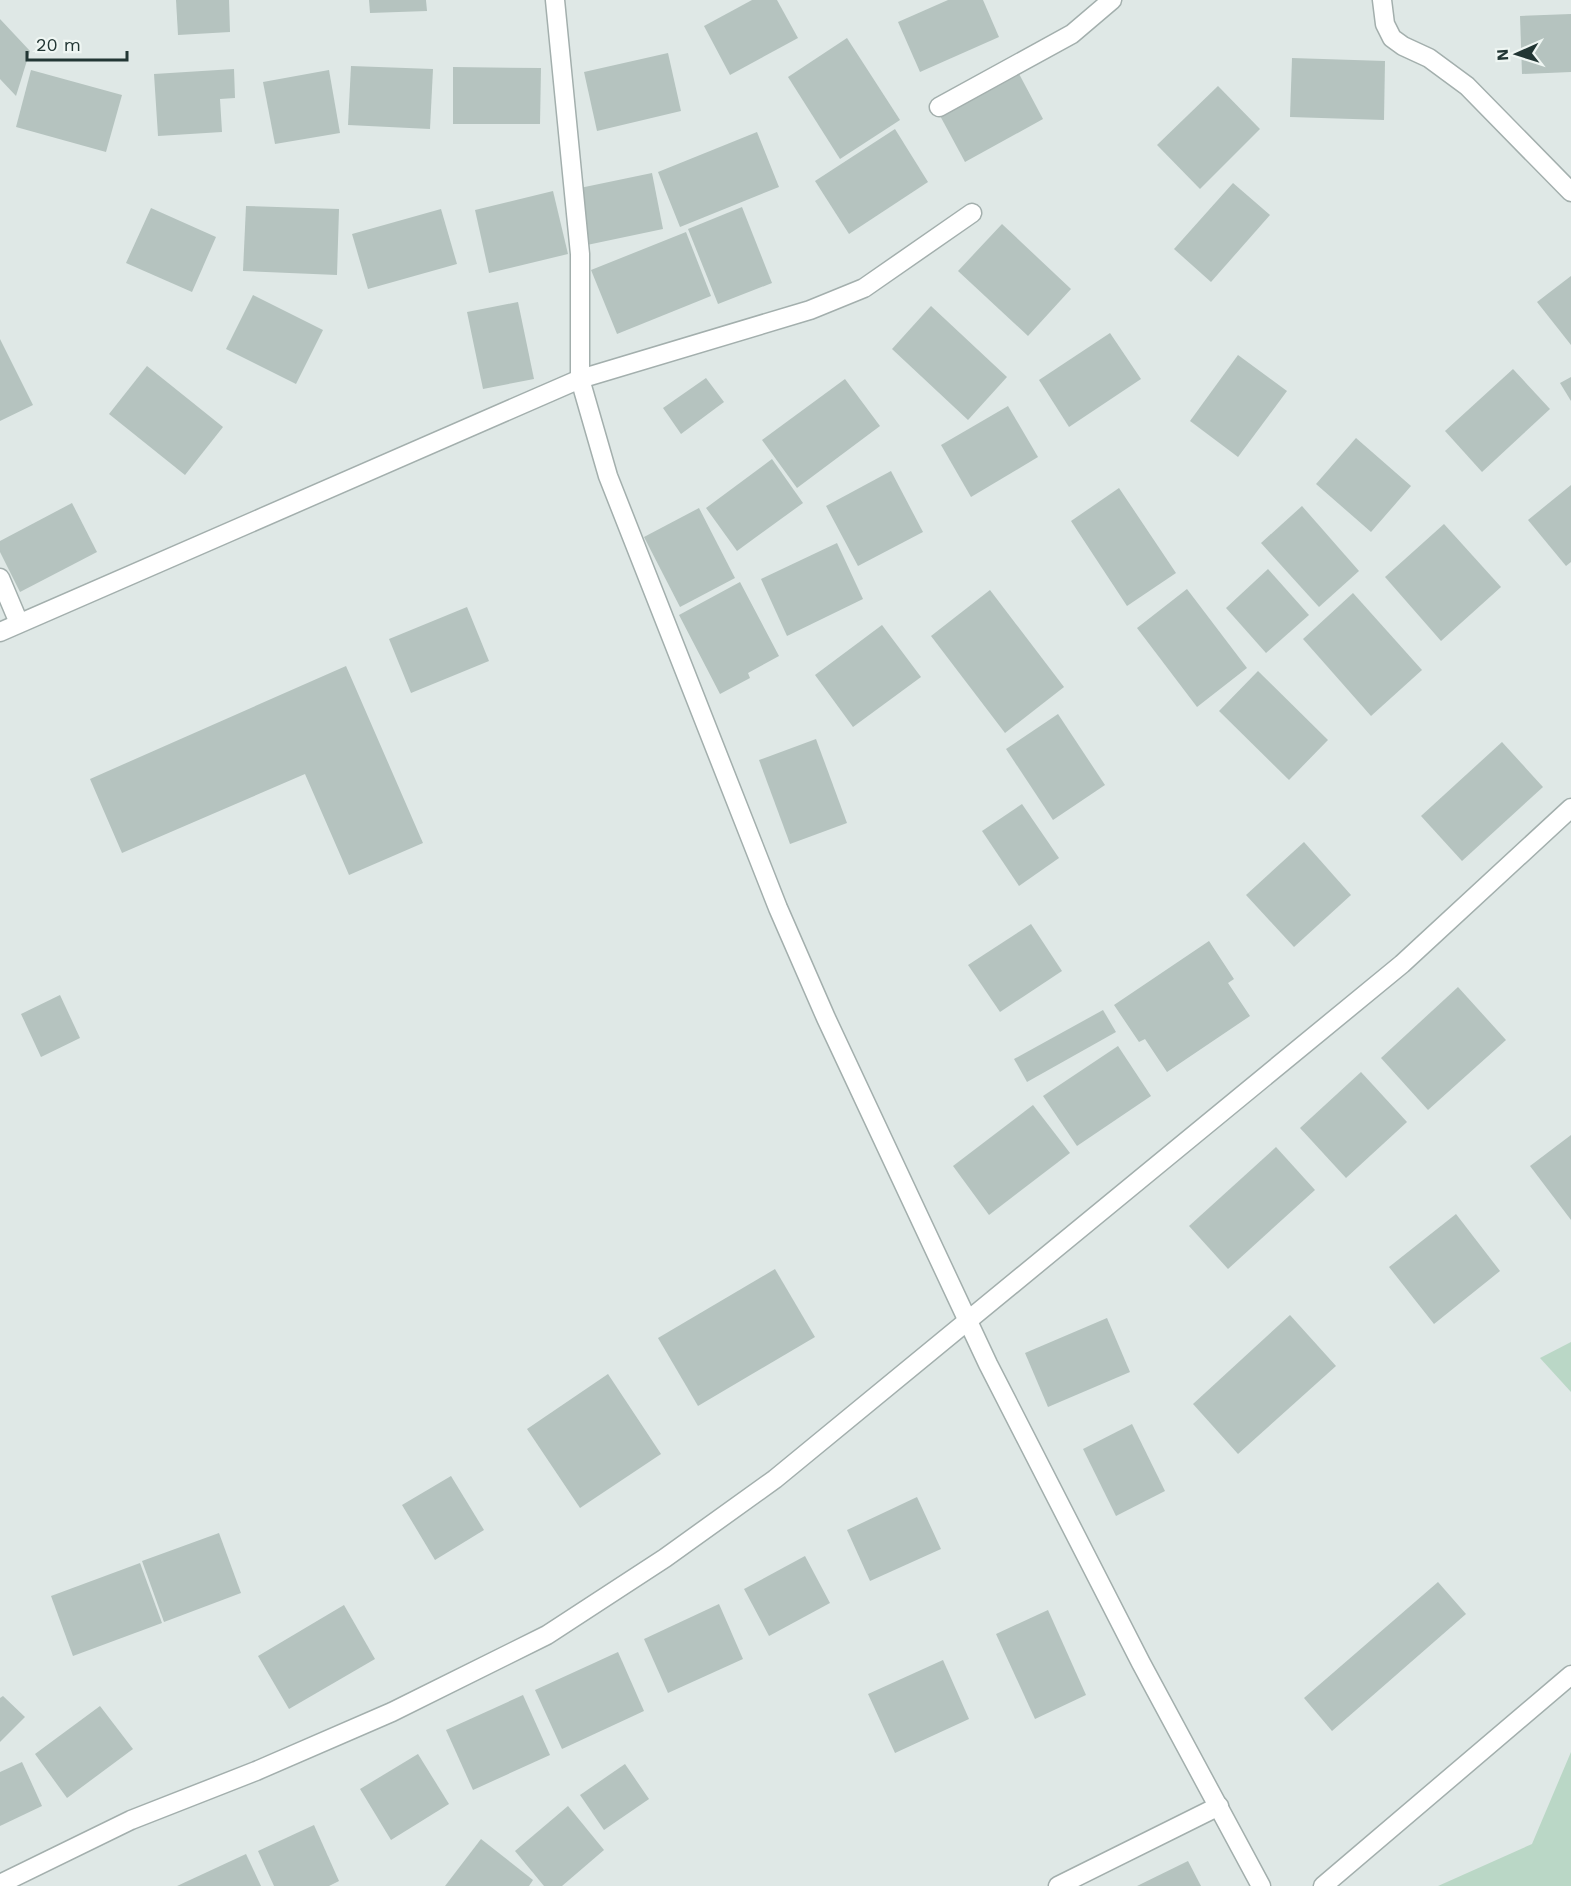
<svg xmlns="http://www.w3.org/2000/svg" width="1571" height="1886" viewBox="0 0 1571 1886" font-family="'Work Sans',sans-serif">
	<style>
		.green { fill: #bad7c6 }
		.building { fill: #b5c3bf }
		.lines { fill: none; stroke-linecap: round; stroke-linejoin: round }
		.minor-casing { stroke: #a3afad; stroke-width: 21 }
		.minor { stroke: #fff; stroke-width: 18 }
	</style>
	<rect width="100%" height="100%" fill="#dfe8e6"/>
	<g class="green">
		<path d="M 1571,1342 L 1571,1392 L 1540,1358 Z"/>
		<path d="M 1571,1752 L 1571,1886 L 1438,1886 L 1532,1844 Z"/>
	</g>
	<g class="building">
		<path d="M 176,0 L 229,0 L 230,32 L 178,35 Z"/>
		<path d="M 369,0 L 426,0 L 427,11 L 370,13 Z"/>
		<path d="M 752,0 L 777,0 L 798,38 L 730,75 L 704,26 Z"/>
		<path d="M 948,0 L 983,0 L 999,37 L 920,72 L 898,22 Z"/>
		<path d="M 1571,14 L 1571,72 L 1522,74 L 1520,16 Z"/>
		<path d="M 0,19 L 30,51 L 16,96 L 0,79 Z"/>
		<path d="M 847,38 L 900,120 L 840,159 L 788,77 Z"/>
		<path d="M 668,53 L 681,111 L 597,131 L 584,72 Z"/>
		<path d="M 1292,58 L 1385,61 L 1384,120 L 1290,117 Z"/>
		<path d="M 351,66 L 433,69 L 430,129 L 348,125 Z"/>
		<path d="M 453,67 L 541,68 L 540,124 L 453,124 Z"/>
		<path d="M 234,69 L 235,98 L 220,99 L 222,132 L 158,136 L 154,74 Z"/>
		<path d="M 31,70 L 122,95 L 106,152 L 16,127 Z"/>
		<path d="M 329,70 L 340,133 L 275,144 L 263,82 Z"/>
		<path d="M 1017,70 L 1043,119 L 965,162 L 938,112 Z"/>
		<path d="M 1218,86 L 1260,129 L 1200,189 L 1157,145 Z"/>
		<path d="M 895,129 L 928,182 L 849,234 L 815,181 Z"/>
		<path d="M 757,132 L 779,187 L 680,227 L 658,172 Z"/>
		<path d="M 652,173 L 663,229 L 587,245 L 575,189 Z"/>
		<path d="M 1233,183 L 1270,215 L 1211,282 L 1174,249 Z"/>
		<path d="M 553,191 L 568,254 L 489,273 L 475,210 Z"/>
		<path d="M 246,206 L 339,209 L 337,275 L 243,271 Z"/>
		<path d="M 742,207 L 772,283 L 718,304 L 688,229 Z"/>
		<path d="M 151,208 L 216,237 L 192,292 L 126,263 Z"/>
		<path d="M 441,209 L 457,264 L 368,289 L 352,234 Z"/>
		<path d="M 1002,224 L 1071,289 L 1028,336 L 958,271 Z"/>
		<path d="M 686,232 L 711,296 L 617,334 L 591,270 Z"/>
		<path d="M 1571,276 L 1571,345 L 1537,302 Z"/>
		<path d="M 253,295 L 323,330 L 296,384 L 226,349 Z"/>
		<path d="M 518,302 L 534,379 L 483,389 L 467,312 Z"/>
		<path d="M 931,306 L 1007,377 L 968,420 L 892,349 Z"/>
		<path d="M 1110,333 L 1141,379 L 1069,427 L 1039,380 Z"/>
		<path d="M 0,339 L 33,405 L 0,421 Z"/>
		<path d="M 1238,355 L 1287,391 L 1238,457 L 1190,421 Z"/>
		<path d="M 147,366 L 223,427 L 185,475 L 109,414 Z"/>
		<path d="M 1513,369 L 1550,409 L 1482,472 L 1445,431 Z"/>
		<path d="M 1571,377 L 1571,401 L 1560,383 Z"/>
		<path d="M 706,378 L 724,402 L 681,434 L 663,408 Z"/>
		<path d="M 845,379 L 880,426 L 797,488 L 762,440 Z"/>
		<path d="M 1008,406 L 1038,457 L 971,497 L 941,445 Z"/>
		<path d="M 1356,438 L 1411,486 L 1371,532 L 1316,484 Z"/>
		<path d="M 772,459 L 803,503 L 737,551 L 706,508 Z"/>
		<path d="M 891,471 L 923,532 L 858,566 L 826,506 Z"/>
		<path d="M 1571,485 L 1571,562 L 1566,566 L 1528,520 Z"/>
		<path d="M 1119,488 L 1176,573 L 1127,606 L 1071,521 Z"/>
		<path d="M 72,503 L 97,552 L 20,592 L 0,552 L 0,541 Z"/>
		<path d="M 1302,506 L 1359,571 L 1319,607 L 1261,543 Z"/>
		<path d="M 699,508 L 735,578 L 680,607 L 644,537 Z"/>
		<path d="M 1444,524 L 1501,587 L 1441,641 L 1385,577 Z"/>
		<path d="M 837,543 L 863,599 L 787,636 L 761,579 Z"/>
		<path d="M 1268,569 L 1309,615 L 1266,653 L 1226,608 Z"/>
		<path d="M 740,582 L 779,656 L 748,673 L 750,678 L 720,694 L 679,615 Z"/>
		<path d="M 1187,589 L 1247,668 L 1197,707 L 1137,628 Z"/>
		<path d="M 990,590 L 1064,687 L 1005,733 L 931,636 Z"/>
		<path d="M 1353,593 L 1422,670 L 1371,716 L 1303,639 Z"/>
		<path d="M 467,607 L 489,661 L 411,693 L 389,639 Z"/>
		<path d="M 882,625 L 921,677 L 853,727 L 815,675 Z"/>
		<path d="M 346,666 L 423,843 L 349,875 L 305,774 L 122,853 L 90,779 Z"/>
		<path d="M 1258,671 L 1328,740 L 1289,780 L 1219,711 Z"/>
		<path d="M 1058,714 L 1105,785 L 1053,820 L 1006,749 Z"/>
		<path d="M 816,739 L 847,823 L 790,844 L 759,760 Z"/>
		<path d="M 1502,742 L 1543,787 L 1462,861 L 1421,816 Z"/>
		<path d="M 1022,804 L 1059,858 L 1019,886 L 982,831 Z"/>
		<path d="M 1304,842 L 1351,895 L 1294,947 L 1246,895 Z"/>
		<path d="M 1031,924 L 1062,971 L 1000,1012 L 968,965 Z"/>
		<path d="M 1209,941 L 1234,979 L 1228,983 L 1250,1016 L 1167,1072 L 1145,1039 L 1139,1042 L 1114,1005 Z"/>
		<path d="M 1458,987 L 1506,1040 L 1428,1110 L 1381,1058 Z"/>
		<path d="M 60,995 L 80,1038 L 41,1057 L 21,1014 Z"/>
		<path d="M 1103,1010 L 1116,1032 L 1027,1082 L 1014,1059 Z"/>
		<path d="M 1118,1046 L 1151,1096 L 1077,1146 L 1043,1096 Z"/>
		<path d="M 1361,1072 L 1407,1122 L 1346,1178 L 1300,1128 Z"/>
		<path d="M 1033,1105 L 1070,1153 L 989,1215 L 953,1166 Z"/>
		<path d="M 1571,1135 L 1571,1220 L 1530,1166 Z"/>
		<path d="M 1276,1147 L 1315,1190 L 1228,1269 L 1189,1226 Z"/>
		<path d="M 1456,1214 L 1500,1271 L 1434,1324 L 1389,1267 Z"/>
		<path d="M 775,1269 L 815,1337 L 698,1406 L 658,1338 Z"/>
		<path d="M 1290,1315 L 1336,1366 L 1238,1454 L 1193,1404 Z"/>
		<path d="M 1107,1318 L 1130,1372 L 1048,1407 L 1025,1353 Z"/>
		<path d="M 608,1374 L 661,1454 L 580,1508 L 527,1429 Z"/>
		<path d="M 1132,1424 L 1165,1491 L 1116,1516 L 1083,1449 Z"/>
		<path d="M 451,1476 L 484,1530 L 435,1560 L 402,1505 Z"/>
		<path d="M 917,1497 L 941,1549 L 870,1581 L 847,1530 Z"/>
		<path d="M 219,1533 L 241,1593 L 164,1622 L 142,1561 Z"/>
		<path d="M 805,1556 L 830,1603 L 769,1636 L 744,1589 Z"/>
		<path d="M 140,1563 L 162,1623 L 73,1656 L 51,1596 Z"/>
		<path d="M 1438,1582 L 1466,1614 L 1332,1731 L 1304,1698 Z"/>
		<path d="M 719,1604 L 743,1659 L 668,1693 L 644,1639 Z"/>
		<path d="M 344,1605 L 375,1659 L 289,1709 L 258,1656 Z"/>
		<path d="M 1048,1610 L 1086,1695 L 1035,1719 L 996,1634 Z"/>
		<path d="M 618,1652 L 644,1711 L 562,1749 L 535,1690 Z"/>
		<path d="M 943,1660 L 969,1719 L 895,1753 L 868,1694 Z"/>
		<path d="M 523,1695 L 550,1755 L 473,1790 L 446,1730 Z"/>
		<path d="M 3,1696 L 25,1717 L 0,1742 L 0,1698 Z"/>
		<path d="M 100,1706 L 133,1749 L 67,1798 L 35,1754 Z"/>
		<path d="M 418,1754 L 449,1804 L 391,1840 L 360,1789 Z"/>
		<path d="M 22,1762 L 42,1806 L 0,1826 L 0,1772 Z"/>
		<path d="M 625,1764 L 649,1799 L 604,1830 L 580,1795 Z"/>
		<path d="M 568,1806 L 604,1850 L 562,1886 L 544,1886 L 515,1851 Z"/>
		<path d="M 314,1825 L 339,1881 L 329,1886 L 274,1886 L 258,1851 Z"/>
		<path d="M 481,1839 L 533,1880 L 529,1886 L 445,1886 Z"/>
		<path d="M 246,1854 L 261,1886 L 177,1886 Z"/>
		<path d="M 1188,1861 L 1201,1886 L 1137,1886 Z"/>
	</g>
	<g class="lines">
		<g class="minor-casing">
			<g id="minor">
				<path d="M 555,0 L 580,254 L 580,379 L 608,476 L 778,908 L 826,1018 L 988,1364 L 1141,1663 L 1261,1886"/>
				<path d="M 1382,0 L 1385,24 L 1392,38 L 1403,46 L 1429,58 L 1467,86 L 1571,192"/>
				<path d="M 939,107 L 1072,34 L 1112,0"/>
				<path d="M 0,578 L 19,623"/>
				<path d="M 0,632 L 580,379 L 810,310 L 864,288 L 972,213"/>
				<path d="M 0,1884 L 131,1820 L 256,1771 L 392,1712 L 547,1635 L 665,1558 L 775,1479 L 1402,964 L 1571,808"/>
				<path d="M 1058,1886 L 1219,1806"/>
				<path d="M 1323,1886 L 1571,1675"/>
			</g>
		</g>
		<use href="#minor" class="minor"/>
	</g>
	<g transform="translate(1517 54) rotate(267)" stroke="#eff6f3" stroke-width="4.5" paint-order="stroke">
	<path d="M0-4.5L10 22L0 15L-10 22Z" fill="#223634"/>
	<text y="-9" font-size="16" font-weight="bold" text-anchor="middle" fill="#223634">N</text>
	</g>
	<path d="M27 51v9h100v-9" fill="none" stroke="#223634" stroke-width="3"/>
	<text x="36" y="51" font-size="18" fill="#223634" stroke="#eff6f3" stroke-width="4.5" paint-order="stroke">20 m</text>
</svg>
